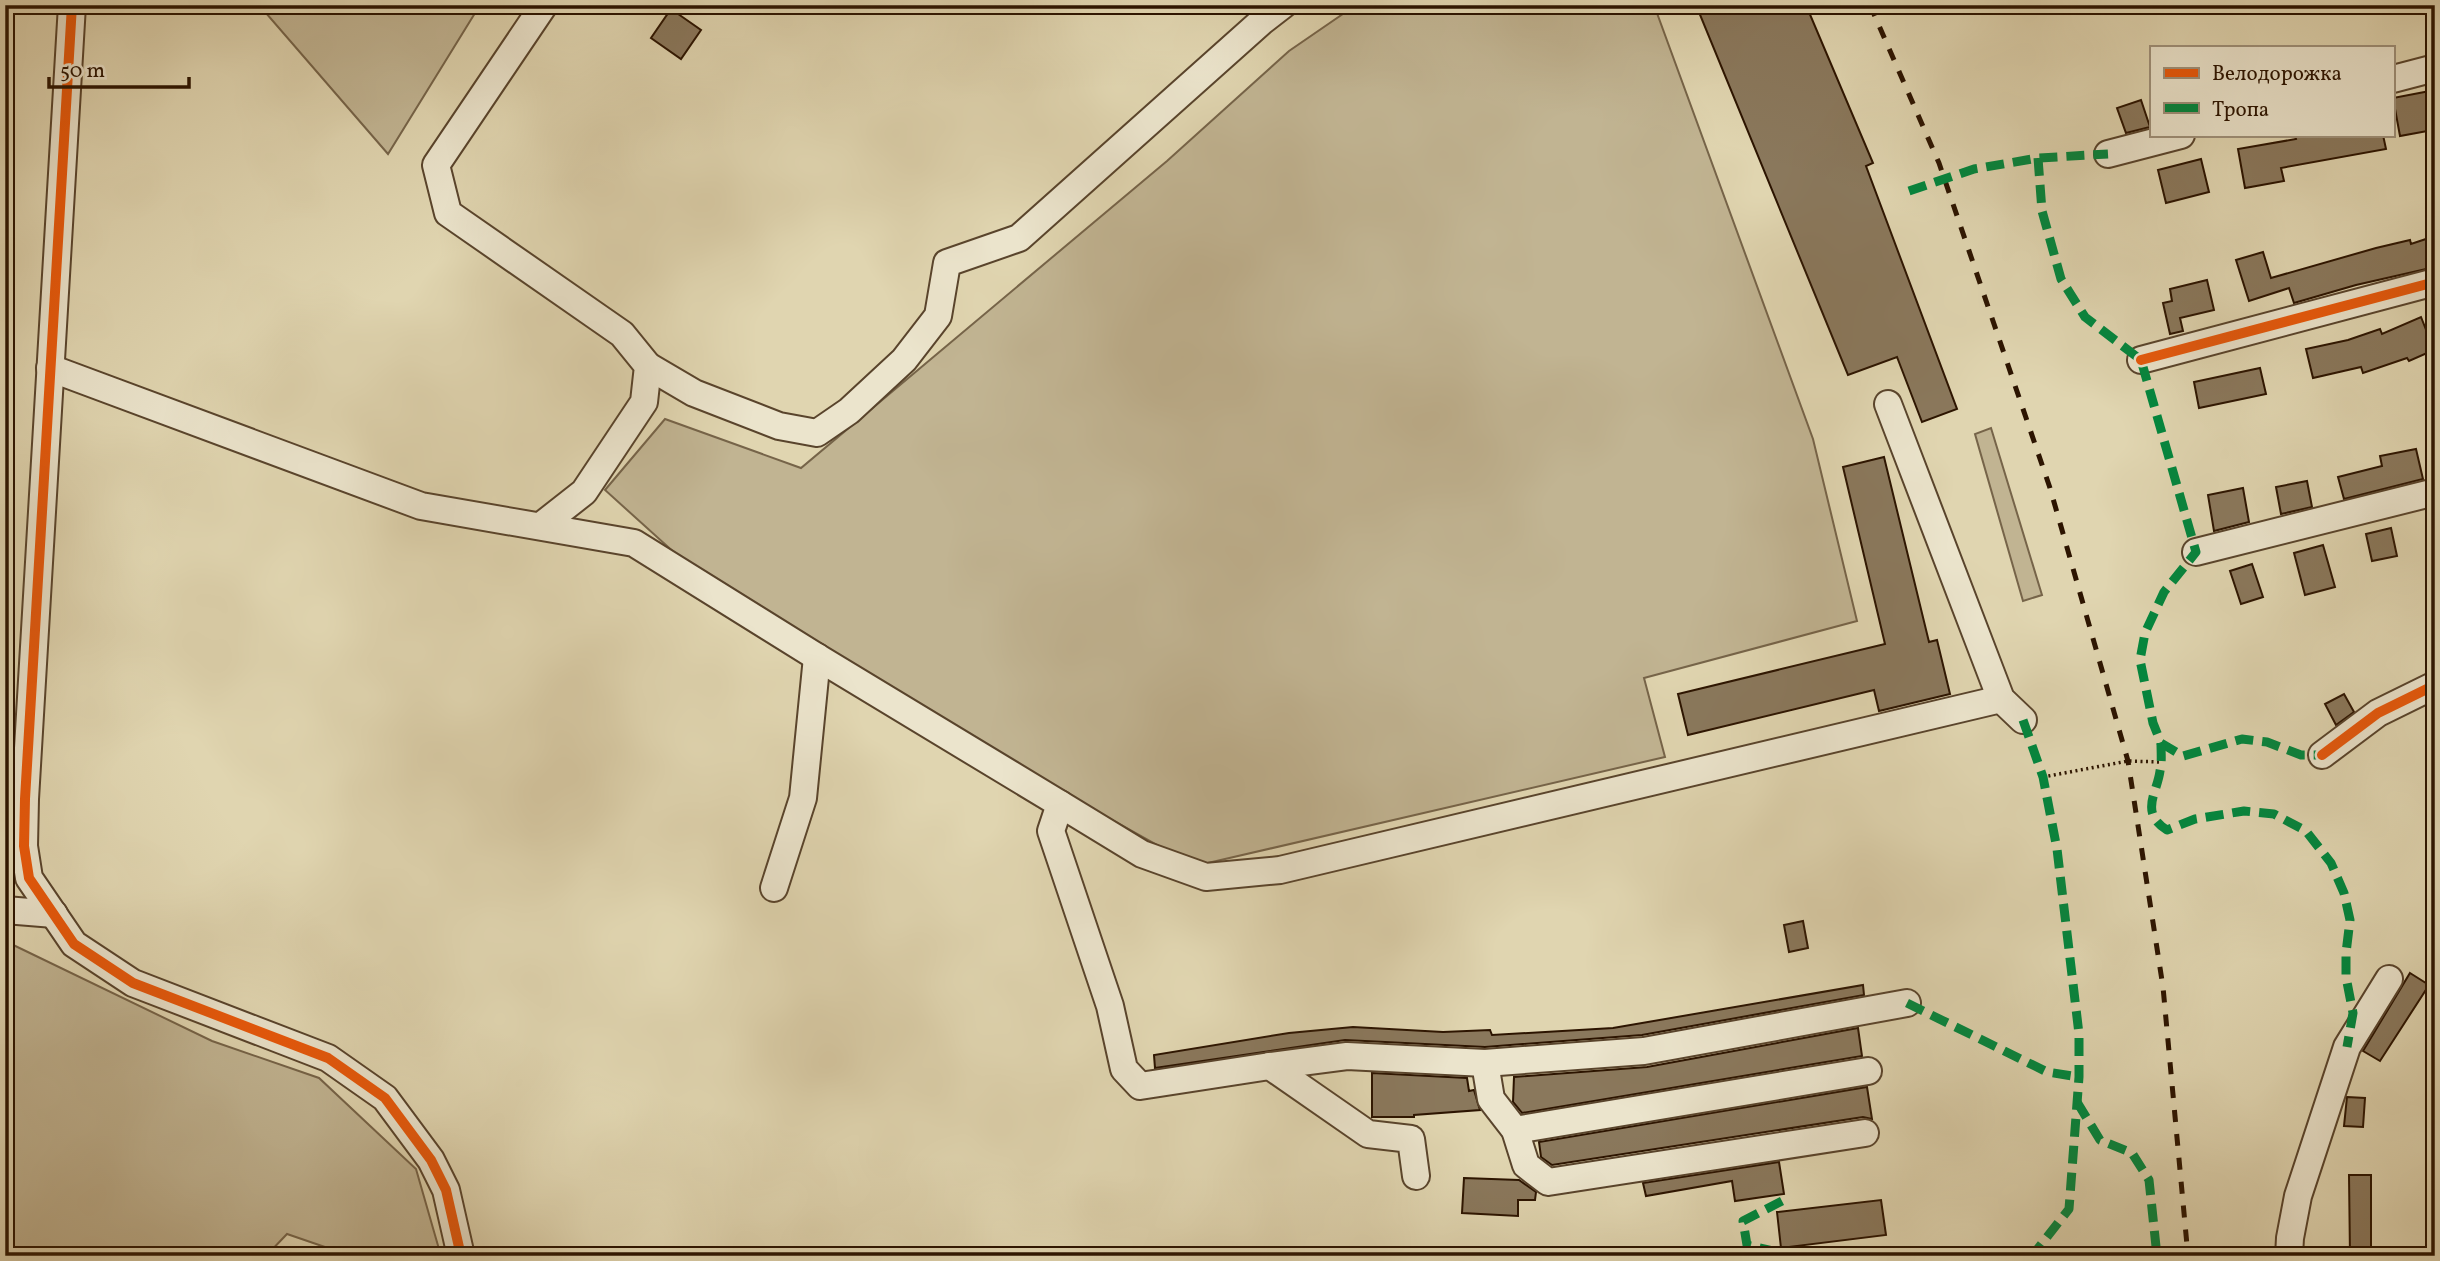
<svg xmlns="http://www.w3.org/2000/svg" width="2440" height="1261" viewBox="0 0 2440 1261" font-family="Vollkorn,serif">
	<style>
		.green { fill: #c1b492; stroke: #766449; stroke-width: 2 }
		.building { fill: #8a785c; stroke: #2c1400; stroke-width: 2 }
		.lines { fill: none; stroke-linecap: round; stroke-linejoin: round }
		.minor-casing { stroke: #59442c; stroke-width: 30 }
		.path { stroke: #2c1400; stroke-width: 3.5; stroke-dasharray: 2 3.5; stroke-linecap: butt }
		.minor { stroke: #ebe4cc; stroke-width: 26 }
		.rail { stroke: #2c1400; stroke-width: 5; stroke-dasharray: 12 12; stroke-linecap: butt }
		.quiet { stroke: #00873e; stroke-width: 9; stroke-dasharray: 18 9; stroke-linecap: butt }
		.cycleway-casing { stroke: #ebe4cc; stroke-width: 15 }
		.cycleway { stroke: #e8590c; stroke-width: 10 }
	</style>
	<rect width="100%" height="100%" fill="#e0d5b0"/>
	<filter id="stains"><feTurbulence type="fractalNoise" baseFrequency=".00286" numOctaves="4"/><feColorMatrix values="0 0 0 0 .2 0 0 0 0 .09 0 0 0 0 .02 0 0 0 .5 -.17"/></filter>
	<radialGradient id="worn" r=".72"><stop offset=".6" stop-color="#630" stop-opacity="0"/><stop offset="1" stop-color="#630" stop-opacity=".3"/></radialGradient>
	<g class="green">
		<path d="M 259,5 L 480,5 L 388,154 Z"/>
		<path d="M 1356,5 L 1654,5 L 1813,439 L 1857,621 L 1644,678 L 1665,757 L 1195,866 L 945,727 L 698,574 L 605,490 L 665,419 L 801,468 L 1167,161 L 1289,51 Z"/>
		<path d="M 1991,428 L 2042,595 L 2023,601 L 1975,434 Z"/>
		<path d="M 5,941 L 212,1041 L 319,1078 L 416,1169 L 441,1256 L 351,1256 L 287,1234 L 266,1256 L 5,1256 Z"/>
	</g>
	<g class="building">
		<path d="M 1696,5 L 1806,5 L 1873,163 L 1866,166 L 1957,409 L 1922,422 L 1897,357 L 1848,375 Z"/>
		<path d="M 671,9 L 701,30 L 681,59 L 651,38 Z"/>
		<path d="M 2435,90 L 2435,106 L 2428,107 L 2433,130 L 2400,136 L 2393,98 Z"/>
		<path d="M 2141,100 L 2150,127 L 2126,133 L 2117,108 Z"/>
		<path d="M 2295,135 L 2383,135 L 2386,149 L 2281,168 L 2284,181 L 2245,188 L 2238,149 L 2296,139 Z"/>
		<path d="M 2201,159 L 2209,192 L 2166,203 L 2158,170 Z"/>
		<path d="M 2435,236 L 2435,267 L 2356,285 L 2294,303 L 2289,288 L 2249,301 L 2236,260 L 2263,252 L 2271,278 L 2376,248 L 2410,240 L 2411,244 Z"/>
		<path d="M 2207,280 L 2214,310 L 2180,318 L 2183,331 L 2170,334 L 2163,303 L 2172,301 L 2170,289 Z"/>
		<path d="M 2421,317 L 2434,350 L 2409,361 L 2407,358 L 2363,373 L 2361,367 L 2313,378 L 2306,349 L 2348,340 L 2380,329 L 2382,334 Z"/>
		<path d="M 2260,368 L 2266,394 L 2199,408 L 2194,382 Z"/>
		<path d="M 2416,449 L 2423,479 L 2344,499 L 2338,477 L 2382,466 L 2380,456 Z"/>
		<path d="M 1884,457 L 1929,642 L 1937,640 L 1950,694 L 1879,711 L 1874,690 L 1688,735 L 1678,694 L 1885,644 L 1843,467 Z"/>
		<path d="M 2307,481 L 2312,507 L 2281,514 L 2276,487 Z"/>
		<path d="M 2243,488 L 2249,522 L 2214,531 L 2208,495 Z"/>
		<path d="M 2391,528 L 2397,556 L 2372,561 L 2366,534 Z"/>
		<path d="M 2323,545 L 2335,587 L 2305,595 L 2294,553 Z"/>
		<path d="M 2252,564 L 2263,597 L 2241,604 L 2230,571 Z"/>
		<path d="M 2344,694 L 2354,712 L 2336,725 L 2325,704 Z"/>
		<path d="M 1803,921 L 1808,948 L 1789,952 L 1784,925 Z"/>
		<path d="M 2410,973 L 2429,985 L 2380,1061 L 2363,1051 Z"/>
		<path d="M 1863,985 L 1864,995 L 1642,1035 L 1485,1047 L 1345,1040 L 1155,1068 L 1154,1055 L 1289,1033 L 1353,1027 L 1443,1032 L 1490,1030 L 1492,1035 L 1613,1028 Z"/>
		<path d="M 1858,1028 L 1862,1056 L 1522,1113 L 1513,1102 L 1514,1077 L 1647,1067 Z"/>
		<path d="M 1372,1073 L 1467,1078 L 1469,1091 L 1474,1090 L 1480,1110 L 1414,1115 L 1414,1117 L 1372,1117 Z"/>
		<path d="M 1867,1087 L 1872,1119 L 1863,1117 L 1552,1165 L 1541,1157 L 1539,1142 Z"/>
		<path d="M 2347,1097 L 2365,1098 L 2363,1127 L 2344,1126 Z"/>
		<path d="M 1779,1162 L 1784,1194 L 1735,1201 L 1732,1181 L 1646,1196 L 1643,1183 Z"/>
		<path d="M 2349,1175 L 2371,1175 L 2371,1256 L 2350,1256 Z"/>
		<path d="M 1464,1178 L 1519,1180 L 1536,1192 L 1535,1200 L 1518,1200 L 1518,1216 L 1462,1213 Z"/>
		<path d="M 1881,1200 L 1886,1235 L 1781,1248 L 1777,1212 Z"/>
	</g>
	<g class="lines">
		<g class="minor-casing">
			<g id="minor">
				<path d="M 72,5 L 25,799 L 24,846 L 29,878 L 74,944 L 133,983 L 328,1058 L 385,1098 L 431,1160 L 446,1190 L 461,1256"/>
				<path d="M 2393,79 L 2435,68"/>
				<path d="M 2108,154 L 2181,135"/>
				<path d="M 2141,360 L 2435,282"/>
				<path d="M 648,366 L 694,393 L 779,426 L 817,433 L 849,411 L 904,360 L 938,316 L 947,263 L 1019,238 L 1261,22 L 1283,5"/>
				<path d="M 50,368 L 421,506 L 634,543 L 817,657 L 1060,804 L 1051,831 L 1110,1006 L 1124,1069 L 1140,1086 L 1270,1066 L 1368,1134 L 1411,1139 L 1416,1176"/>
				<path d="M 1888,404 L 2001,699 L 2023,720"/>
				<path d="M 542,525 L 584,492 L 644,402 L 648,366 L 622,334 L 448,213 L 436,165 L 544,5"/>
				<path d="M 2196,552 L 2435,492"/>
				<path d="M 2322,755 L 2378,713 L 2435,685"/>
				<path d="M 1060,804 L 1142,854 L 1206,877 L 1280,870 L 2001,699"/>
				<path d="M 774,888 L 803,798 L 817,657"/>
				<path d="M 5,910 L 54,914"/>
				<path d="M 1485,1063 L 1491,1099 L 1515,1130 L 1526,1165 L 1548,1182 L 1865,1133"/>
				<path d="M 1270,1066 L 1347,1056 L 1485,1063 L 1644,1051 L 1907,1003"/>
				<path d="M 1515,1130 L 1868,1071"/>
				<path d="M 2289,1256 L 2290,1238 L 2298,1196 L 2347,1047 L 2389,979"/>
			</g>
		</g>
		<path class="path" d="M 2043,777 L 2128,761 L 2161,762"/>
		<use href="#minor" class="minor"/>
		<path class="rail" d="M 1870,5 L 1939,163 L 2050,488 L 2128,761 L 2163,987 L 2188,1256"/>
		<g class="quiet">
			<path d="M 2038,158 L 2042,211 L 2061,279 L 2085,317 L 2141,360 L 2196,552 L 2164,592 L 2145,633 L 2140,660 L 2153,723 L 2161,743 L 2183,756 L 2242,739 L 2267,742 L 2301,755 L 2322,755"/>
			<path d="M 1909,191 L 1974,169 L 2038,158 L 2108,154"/>
			<path d="M 2023,720 L 2043,777 L 2057,849 L 2079,1034 L 2079,1077 L 2069,1209 L 2032,1256"/>
			<path d="M 2161,743 C 2161,752 2162,762 2160,771 C 2157,794 2139,812 2167,830 L 2195,819 L 2244,811 L 2274,814 L 2306,831 L 2331,863 L 2344,893 L 2350,920 L 2346,953 L 2346,977 L 2353,1013 L 2347,1047"/>
			<path d="M 1907,1003 L 2047,1072 L 2079,1077"/>
			<path d="M 2077,1102 L 2100,1140 L 2132,1153 L 2149,1180 L 2157,1256"/>
			<path d="M 1782,1201 L 1743,1221 L 1747,1245 L 1782,1253 L 1807,1256"/>
		</g>
		<g class="cycleway-casing">
			<g id="cycleway">
				<path d="M 72,5 L 25,799 L 24,846 L 29,878 L 74,944 L 133,983 L 328,1058 L 385,1098 L 431,1160 L 446,1190 L 461,1256"/>
				<path d="M 2141,360 L 2435,282"/>
				<path d="M 2322,755 L 2378,713 L 2435,685"/>
			</g>
		</g>
		<use href="#cycleway" class="cycleway"/>
	</g>
	<rect width="2440" height="1261" fill="none" stroke="#e0d5b0" stroke-width="28"/>
	<rect x="7" y="7" width="2426" height="1247" fill="none" stroke="#2c1400" stroke-width="3.5"/>
	<rect x="14" y="14" width="2412" height="1233" fill="none" stroke="#2c1400" stroke-width="2"/>
	<rect x="2150" y="46" width="245" height="91" fill="#ebe4cc" stroke="#9f917a" stroke-width="2"/>
	<rect x="2164" y="68" width="35" height="10" fill="#e8590c" stroke="#9f917a" stroke-width="2"/>
	<text x="2212" y="80" font-size="21" fill="#2c1400">Велодорожка</text>
	<rect x="2164" y="103" width="35" height="10" fill="#00873e" stroke="#9f917a" stroke-width="2"/>
	<text x="2212" y="116" font-size="21" fill="#2c1400">Тропа</text>
	<path d="M49 77v10h140v-10" fill="none" stroke="#2c1400" stroke-width="3.5"/>
	<text x="60" y="77" font-size="21" fill="#2c1400" stroke="#ebe4cc" stroke-width="5" paint-order="stroke">50 m</text>
	<rect width="100%" height="100%" filter="url(#stains)"/>
	<rect width="100%" height="100%" fill="url(#worn)"/>
</svg>
